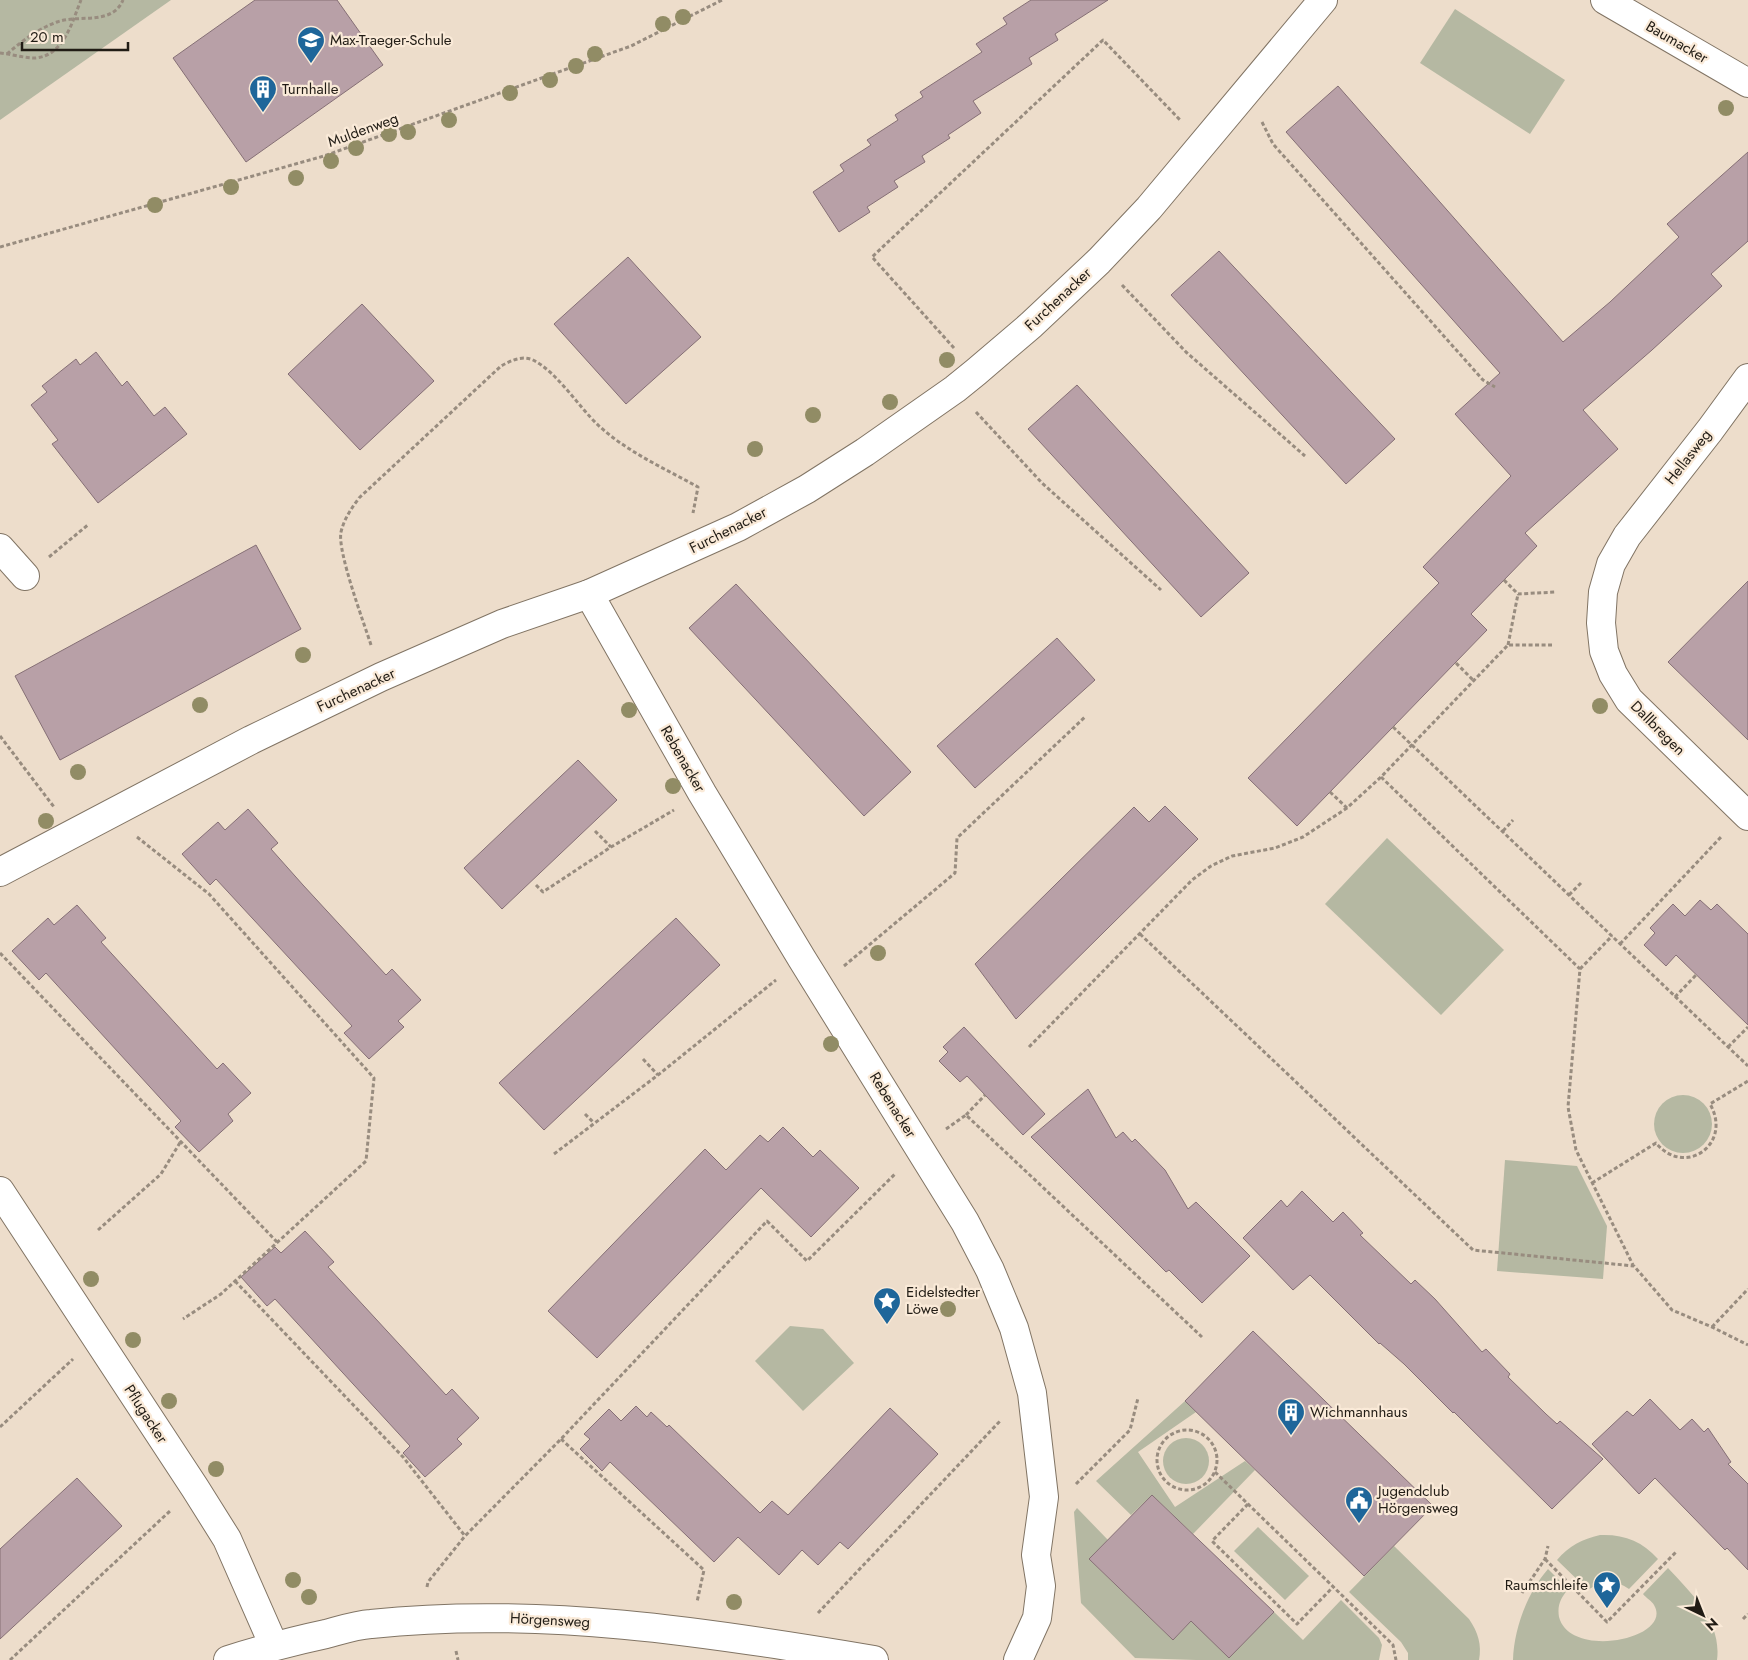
<svg xmlns="http://www.w3.org/2000/svg" width="1748" height="1660" viewBox="0 0 1748 1660" font-family="Jost,sans-serif">
	<style>
		.green { fill: #b5b8a2 }
		.building { fill: #b8a0a7; stroke: #856f75 }
		.lines { fill: none; stroke-linecap: round; stroke-linejoin: round }
		.minor-casing { stroke: #817464; stroke-width: 30 }
		.path { stroke: #988c7f; stroke-width: 3; stroke-dasharray: 4 2.5; stroke-linecap: butt }
		.minor { stroke: #fff; stroke-width: 28 }
		.tree { fill: #918c65 }
		.labels { text-anchor: middle; stroke-width: 4.5; stroke-linejoin: round; paint-order: stroke }
		.poi-label { font-size: 15px; fill: #211c15; stroke: #faead8; text-anchor: start }
		.street-label { font-size: 15px; fill: #211c15; stroke: #faead8 }
	</style>
	<rect width="100%" height="100%" fill="#edddcb"/>
	<g class="green">
		<path d="M 0,0 L 171,0 L 0,120 Z"/>
		<path d="M 1455,9 L 1565,80 L 1530,134 L 1420,63 Z"/>
		<path d="M 1387,838 L 1504,950 L 1441,1015 L 1325,904 Z"/>
		<circle cx="1683" cy="1124" r="29"/>
		<path d="M 1505,1160 L 1577,1166 L 1607,1226 L 1603,1279 L 1497,1271 Z"/>
		<path d="M 790,1326 L 823,1329 L 854,1363 L 803,1411 L 755,1361 Z"/>
		<path d="M 1185,1401 L 1196,1412 L 1138,1452 L 1175,1507 L 1245,1461 L 1255,1470 L 1193,1534 L 1152,1495 L 1131,1515 L 1096,1481 Z"/>
		<circle cx="1186" cy="1461" r="23"/>
		<path d="M 1077,1508 L 1108,1540 L 1089,1559 L 1173,1640 L 1191,1621 L 1274,1612 L 1303,1640 L 1341,1600 L 1379,1638 L 1382,1645 L 1379,1660 L 1196,1660 L 1135,1658 L 1081,1603 L 1074,1512 Z"/>
		<path d="M 1258,1527 L 1309,1576 L 1285,1600 L 1234,1551 Z"/>
		<path d="M 1600,1535 C 1624,1534 1642,1541 1658,1559 L 1629,1589 C 1615,1579 1601,1581 1588,1590 L 1557,1560 C 1569,1546 1582,1539 1600,1535 Z"/>
		<path d="M 1394,1546 L 1469,1619 C 1478,1632 1482,1645 1479,1660 L 1408,1660 L 1408,1653 L 1401,1642 L 1349,1592 Z"/>
		<path d="M 1668,1568 C 1692,1594 1722,1622 1717,1660 L 1513,1660 C 1514,1629 1527,1593 1548,1569 L 1568,1589 C 1561,1598 1557,1605 1559,1617 C 1570,1660 1674,1639 1654,1605 C 1652,1601 1646,1598 1643,1594 Z"/>
	</g>
	<g class="building">
		<path d="M 255,0 L 337,0 L 383,65 L 246,162 L 173,58 Z"/>
		<path d="M 1031,0 L 1108,0 L 1055,34 L 1058,40 L 1029,58 L 1032,64 L 973,101 L 981,113 L 948,135 L 950,138 L 922,156 L 925,162 L 894,181 L 898,187 L 867,207 L 870,212 L 839,232 L 813,192 L 844,171 L 840,165 L 871,145 L 867,140 L 898,120 L 895,115 L 923,97 L 920,92 L 982,52 L 976,44 L 1007,24 L 1003,18 Z"/>
		<path d="M 1338,86 L 1563,342 L 1610,302 L 1679,237 L 1667,224 L 1748,152 L 1748,241 L 1711,274 L 1722,286 L 1652,350 L 1583,410 L 1618,449 L 1525,533 L 1537,546 L 1471,614 L 1487,630 L 1297,826 L 1248,778 L 1439,583 L 1423,567 L 1511,476 L 1455,414 L 1500,373 L 1286,132 Z"/>
		<path d="M 1219,251 L 1395,439 L 1346,484 L 1171,295 Z"/>
		<path d="M 628,257 L 701,337 L 626,404 L 554,324 Z"/>
		<path d="M 362,304 L 434,381 L 360,450 L 288,374 Z"/>
		<path d="M 96,352 L 122,386 L 127,381 L 154,416 L 165,407 L 187,434 L 98,503 L 52,444 L 58,440 L 31,405 L 47,392 L 42,386 L 76,359 L 80,365 Z"/>
		<path d="M 1077,385 L 1249,573 L 1201,617 L 1028,429 Z"/>
		<path d="M 256,545 L 301,629 L 60,760 L 15,676 Z"/>
		<path d="M 1748,581 L 1748,740 L 1668,662 Z"/>
		<path d="M 736,584 L 911,772 L 864,816 L 689,628 Z"/>
		<path d="M 1057,638 L 1095,680 L 975,788 L 937,746 Z"/>
		<path d="M 578,760 L 617,800 L 502,909 L 464,868 Z"/>
		<path d="M 1165,806 L 1198,839 L 1016,1019 L 975,964 L 1134,807 L 1149,822 Z"/>
		<path d="M 248,809 L 278,843 L 271,849 L 303,885 L 386,975 L 392,969 L 421,1000 L 398,1021 L 404,1027 L 369,1059 L 344,1033 L 352,1026 L 216,879 L 210,885 L 182,854 L 218,822 L 225,830 Z"/>
		<path d="M 1700,900 L 1711,910 L 1717,904 L 1748,934 L 1748,1025 L 1676,955 L 1666,966 L 1644,945 L 1655,933 L 1650,928 L 1673,904 L 1685,916 Z"/>
		<path d="M 77,905 L 106,938 L 101,942 L 217,1069 L 223,1063 L 251,1093 L 228,1114 L 233,1121 L 199,1152 L 175,1127 L 181,1121 L 46,973 L 39,980 L 12,951 L 48,918 L 54,925 Z"/>
		<path d="M 676,918 L 720,965 L 544,1130 L 499,1083 Z"/>
		<path d="M 964,1027 L 1045,1114 L 1023,1135 L 967,1076 L 960,1082 L 939,1061 L 948,1052 L 943,1047 Z"/>
		<path d="M 1088,1089 L 1116,1138 L 1123,1132 L 1132,1142 L 1135,1139 L 1165,1170 L 1188,1209 L 1196,1202 L 1250,1256 L 1202,1303 L 1169,1270 L 1166,1272 L 1031,1137 Z"/>
		<path d="M 783,1127 L 813,1157 L 820,1150 L 859,1188 L 811,1237 L 761,1188 L 597,1358 L 548,1311 L 705,1149 L 726,1170 L 760,1135 L 768,1142 Z"/>
		<path d="M 1302,1191 L 1333,1222 L 1343,1212 L 1363,1233 L 1360,1235 L 1411,1284 L 1415,1280 L 1435,1299 L 1482,1352 L 1486,1349 L 1510,1374 L 1508,1377 L 1546,1414 L 1557,1424 L 1560,1421 L 1603,1459 L 1552,1509 L 1454,1412 L 1453,1413 L 1404,1364 L 1380,1343 L 1379,1344 L 1310,1275 L 1293,1290 L 1243,1238 L 1281,1200 L 1287,1207 Z"/>
		<path d="M 305,1231 L 334,1262 L 328,1267 L 446,1395 L 452,1389 L 479,1418 L 457,1439 L 462,1444 L 425,1477 L 403,1453 L 410,1446 L 275,1299 L 267,1306 L 241,1277 L 275,1247 L 281,1253 Z"/>
		<path d="M 1253,1331 L 1433,1506 L 1364,1576 L 1185,1401 Z"/>
		<path d="M 1650,1399 L 1680,1430 L 1692,1419 L 1704,1432 L 1708,1428 L 1731,1462 L 1728,1464 L 1748,1484 L 1748,1570 L 1727,1548 L 1725,1550 L 1655,1478 L 1639,1494 L 1592,1444 L 1627,1411 L 1633,1416 Z"/>
		<path d="M 636,1406 L 647,1417 L 651,1412 L 667,1427 L 669,1425 L 760,1513 L 772,1501 L 788,1515 L 890,1408 L 938,1454 L 848,1549 L 840,1542 L 818,1565 L 802,1550 L 779,1575 L 738,1537 L 714,1562 L 610,1462 L 602,1471 L 580,1449 L 590,1439 L 584,1434 L 609,1409 L 621,1421 Z"/>
		<path d="M 77,1478 L 122,1526 L 0,1639 L 0,1549 Z"/>
		<path d="M 1152,1495 L 1274,1612 L 1229,1658 L 1191,1621 L 1173,1640 L 1089,1559 Z"/>
	</g>
	<g class="lines">
		<g class="minor-casing">
			<g id="minor">
				<path d="M 1605,0 L 1748,83"/>
				<path d="M 1748,378 L 1710,430 L 1627,536 L 1611,564 L 1603,592 L 1601,623 L 1604,651 L 1613,674 L 1629,700 L 1748,816"/>
				<path d="M 0,548 L 25,576"/>
				<path d="M 589,594 L 702,793 L 802,959 L 965,1222 L 990,1270 L 1014,1328 L 1032,1393 L 1044,1497 L 1036,1555 L 1041,1586 L 1037,1618 L 1018,1660"/>
				<path d="M 0,872 L 251,740 L 381,677 L 502,624 L 589,594 L 738,527 L 807,489 L 865,452 L 955,389 L 976,372 L 1031,325 L 1099,261 L 1149,208 L 1323,0"/>
				<path d="M 0,1191 L 195,1488 L 227,1539 L 274,1646"/>
				<path d="M 228,1660 C 260,1650 293,1641 326,1634 C 341,1630 356,1625 371,1624 C 539,1606 708,1632 874,1660"/>
			</g>
		</g>
		<g class="path">
			<path d="M 0,53 C 11,54 24,58 35,58 C 64,56 72,22 81,0"/>
			<path d="M 7,54 C 22,41 38,29 57,22 C 79,14 112,26 123,0"/>
			<path d="M 1262,122 L 1273,144 L 1483,380 L 1495,387"/>
			<path d="M 0,247 L 324,156 L 631,46 L 722,0"/>
			<path d="M 1122,285 L 1186,352 L 1305,456"/>
			<path d="M 954,348 L 872,257 L 1103,40 L 1181,121"/>
			<path d="M 976,412 L 1042,483 L 1161,590"/>
			<path d="M 49,557 L 89,524"/>
			<path d="M 1504,580 L 1518,594 L 1556,592"/>
			<path d="M 371,645 C 364,623 337,551 341,532 C 344,519 351,509 359,498 L 501,366 C 510,361 522,355 533,360 C 557,372 578,406 598,425 C 627,452 664,468 698,487 L 693,513"/>
			<path d="M 1508,645 L 1518,594"/>
			<path d="M 1456,663 L 1474,681"/>
			<path d="M 1393,727 L 1748,1066"/>
			<path d="M 0,736 L 54,807"/>
			<path d="M 1381,777 L 1580,969 L 1568,1107 L 1576,1150 L 1633,1265"/>
			<path d="M 1330,792 L 1347,808"/>
			<path d="M 595,831 L 611,847"/>
			<path d="M 1503,831 L 1513,820"/>
			<path d="M 137,837 L 209,894 L 374,1078 L 366,1161 L 221,1294 L 183,1319"/>
			<path d="M 536,885 L 543,892 L 611,847 L 674,810"/>
			<path d="M 1569,895 L 1581,883"/>
			<path d="M 1140,934 L 1473,1250 L 1634,1266 L 1672,1310 L 1712,1327 L 1748,1345"/>
			<path d="M 1620,944 L 1721,837"/>
			<path d="M 0,953 L 277,1242"/>
			<path d="M 844,966 L 955,873 L 957,838 L 1086,716"/>
			<path d="M 1580,969 L 1612,936"/>
			<path d="M 1675,997 L 1696,975"/>
			<path d="M 1029,1047 L 1192,880 L 1211,866 L 1232,856 L 1275,848 L 1303,837 L 1347,808 L 1381,777 L 1508,645 L 1552,645"/>
			<path d="M 1728,1047 L 1748,1027"/>
			<path d="M 643,1059 L 658,1075"/>
			<path d="M 585,1114 L 594,1123"/>
			<path d="M 966,1115 L 985,1095"/>
			<path d="M 946,1129 L 966,1115 L 1202,1337"/>
			<path d="M 554,1154 L 658,1075 L 776,980"/>
			<path d="M 1592,1183 L 1656,1143 C 1685,1178 1733,1144 1710,1104 L 1748,1081"/>
			<path d="M 98,1230 L 161,1174 L 181,1141"/>
			<path d="M 235,1281 L 403,1457 L 465,1536"/>
			<path d="M 1712,1327 L 1748,1289"/>
			<path d="M 0,1427 L 73,1359"/>
			<circle cx="1187" cy="1460" r="30"/>
			<path d="M 561,1439 L 704,1570 L 697,1602"/>
			<path d="M 1215,1472 L 1387,1639 L 1393,1645 L 1396,1660"/>
			<path d="M 1076,1484 L 1130,1430 L 1138,1398"/>
			<path d="M 1248,1504 L 1212,1541 L 1297,1624 L 1334,1586"/>
			<path d="M 1545,1559 L 1607,1622 L 1677,1551"/>
			<path d="M 427,1587 L 428,1582 L 465,1536 L 561,1439 L 767,1221 L 807,1261 L 896,1173"/>
			<path d="M 1522,1593 L 1545,1559 L 1548,1546"/>
			<path d="M 818,1613 L 1001,1420"/>
			<path d="M 1743,1619 L 1748,1614"/>
			<path d="M 456,1651 L 458,1660"/>
			<path d="M 10,1660 L 170,1511"/>
		</g>
		<use href="#minor" class="minor"/>
	</g>
	<g class="tree">
		<circle cx="683" cy="17" r="8"/>
		<circle cx="663" cy="24" r="8"/>
		<circle cx="595" cy="54" r="8"/>
		<circle cx="576" cy="66" r="8"/>
		<circle cx="550" cy="80" r="8"/>
		<circle cx="510" cy="93" r="8"/>
		<circle cx="1726" cy="108" r="8"/>
		<circle cx="449" cy="120" r="8"/>
		<circle cx="408" cy="132" r="8"/>
		<circle cx="389" cy="134" r="8"/>
		<circle cx="356" cy="148" r="8"/>
		<circle cx="331" cy="161" r="8"/>
		<circle cx="296" cy="178" r="8"/>
		<circle cx="231" cy="187" r="8"/>
		<circle cx="155" cy="205" r="8"/>
		<circle cx="947" cy="360" r="8"/>
		<circle cx="890" cy="402" r="8"/>
		<circle cx="813" cy="415" r="8"/>
		<circle cx="755" cy="449" r="8"/>
		<circle cx="303" cy="655" r="8"/>
		<circle cx="200" cy="705" r="8"/>
		<circle cx="1600" cy="706" r="8"/>
		<circle cx="629" cy="710" r="8"/>
		<circle cx="78" cy="772" r="8"/>
		<circle cx="673" cy="786" r="8"/>
		<circle cx="46" cy="821" r="8"/>
		<circle cx="878" cy="953" r="8"/>
		<circle cx="831" cy="1044" r="8"/>
		<circle cx="91" cy="1279" r="8"/>
		<circle cx="948" cy="1309" r="8"/>
		<circle cx="133" cy="1340" r="8"/>
		<circle cx="169" cy="1401" r="8"/>
		<circle cx="216" cy="1469" r="8"/>
		<circle cx="293" cy="1580" r="8"/>
		<circle cx="309" cy="1597" r="8"/>
		<circle cx="734" cy="1602" r="8"/>
	</g>
	<defs>
		<g id="school-pin" transform="scale(1.4375)"><path d="M0 17L-7.5 6A9.5 9.5 0 1 1 7.5 6Z" fill="#1e669a" stroke="#faead8"/><path d="M0-5L7-2L0 1L-7-2ZM-4 1L0 2.5L4 1V4Q0 6-4 4Z" fill="#fff"/></g>
		<g id="building-pin" transform="scale(1.4375)"><path d="M0 17L-7.5 6A9.5 9.5 0 1 1 7.5 6Z" fill="#1e669a" stroke="#faead8"/><path d="M-4-6H4V6H1V3H-1V6H-4ZM-2.5-4.3h1.7v1.8h-1.7ZM.8-4.3h1.7v1.8H.8ZM-2.5-1h1.7V.8h-1.7ZM.8-1h1.7V.8H.8Z" fill="#fff"/></g>
		<g id="sight-pin" transform="scale(1.4375)"><path d="M0 17L-7.5 6A9.5 9.5 0 1 1 7.5 6Z" fill="#1e669a" stroke="#faead8"/><path d="M0-6L1.8-2.2L6-1.7L2.9 1.2L3.7 5.4L0 3.3L-3.7 5.4L-2.9 1.2L-6-1.7L-1.8-2.2Z" fill="#fff"/></g>
		<g id="civic-pin" transform="scale(1.4375)"><path d="M0 17L-7.5 6A9.5 9.5 0 1 1 7.5 6Z" fill="#1e669a" stroke="#faead8"/><path d="M-.6-6.5H3V-4.5H.6V-3L4-1V1h2V6H-6V1h2V-1L-.6-3ZM-1.2 2.5V6h2.4V2.5Z" fill="#fff"/></g>
	</defs>
	<g fill-rule="evenodd">
		<use href="#school-pin" x="311" y="40"/>
		<use href="#building-pin" x="263" y="89"/>
		<use href="#sight-pin" x="887" y="1301"/>
		<use href="#building-pin" x="1291" y="1412"/>
		<use href="#civic-pin" x="1359" y="1500"/>
		<use href="#sight-pin" x="1607" y="1585"/>
	</g>
	<g class="labels">
		<g class="poi-label">
			<text x="330" y="45">Max-Traeger-Schule</text>
			<text x="282" y="94">Turnhalle</text>
			<text x="906" y="1297">Eidelstedter<tspan x="906" dy="17">Löwe</tspan></text>
			<text x="1310" y="1417">Wichmannhaus</text>
			<text x="1378" y="1496">Jugendclub<tspan x="1378" dy="17">Hörgensweg</tspan></text>
			<text x="1588" y="1590" text-anchor="end">Raumschleife</text>
		</g>
		<g class="street-label">
			<text transform="translate(1677 42) rotate(30)" y="5">Baumacker</text>
			<text transform="translate(363 130) rotate(-20)" y="5">Muldenweg</text>
			<text transform="translate(1058 299) rotate(-43)" y="5">Furchenacker</text>
			<text transform="translate(1688 457) rotate(-52)" y="5">Hellasweg</text>
			<text transform="translate(728 530) rotate(-27)" y="5">Furchenacker</text>
			<text transform="translate(356 690) rotate(-25)" y="5">Furchenacker</text>
			<text transform="translate(1658 728) rotate(45)" y="5">Dallbregen</text>
			<text transform="translate(683 759) rotate(60)" y="5">Rebenacker</text>
			<text transform="translate(893 1105) rotate(58)" y="5">Rebenacker</text>
			<text transform="translate(146 1414) rotate(57)" y="5">Pflugacker</text>
			<text transform="translate(550 1620) rotate(3)" y="5">Hörgensweg</text>
		</g>
	</g>
	<g transform="translate(1703 1615) rotate(137)" stroke="#faead8" stroke-width="4" paint-order="stroke">
	<path d="M0-4L9 19L0 12L-9 19Z" fill="#211c15"/>
	<text y="-8" font-size="14" font-weight="bold" text-anchor="middle" fill="#211c15">N</text>
	</g>
	<path d="M22 42v8h106v-8" fill="none" stroke="#211c15" stroke-width="2.5"/>
	<text x="30" y="42" font-size="15" fill="#211c15" stroke="#faead8" stroke-width="4" paint-order="stroke">20 m</text>
</svg>
